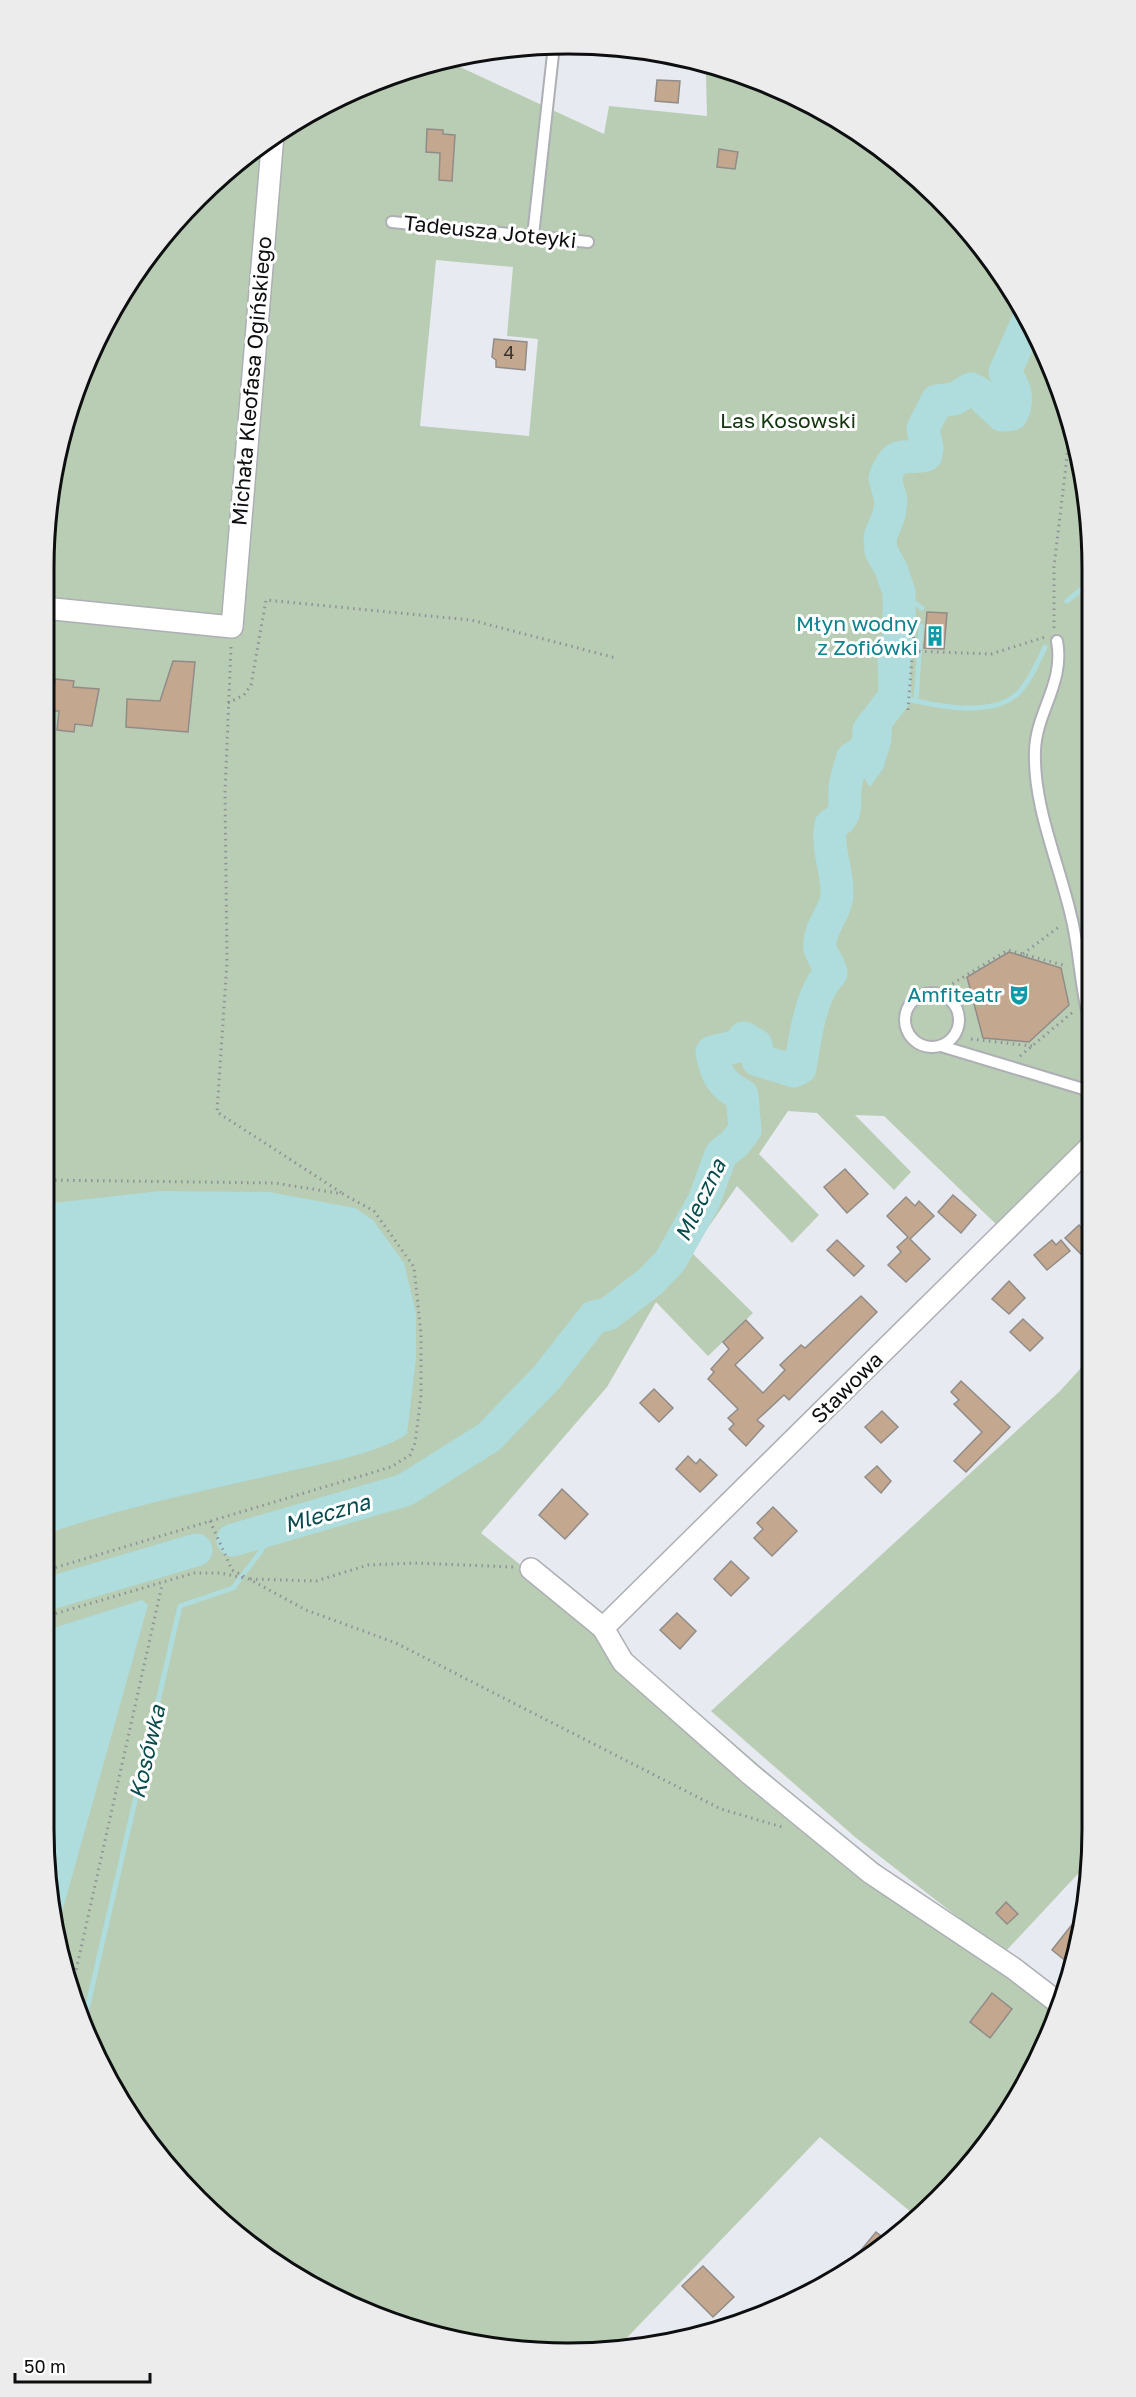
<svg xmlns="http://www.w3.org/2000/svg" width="1136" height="2397" viewBox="0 0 1136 2397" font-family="'Golos Text',sans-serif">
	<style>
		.green { fill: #b8cdb4; fill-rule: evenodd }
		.water { fill: #afdcdc }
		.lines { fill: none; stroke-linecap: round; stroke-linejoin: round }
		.stream { stroke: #afdcdc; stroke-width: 5 }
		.river { stroke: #afdcdc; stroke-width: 33 }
		.building { fill: #c3a78f; stroke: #918c88; stroke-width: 1.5 }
		.service-casing { stroke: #adafb4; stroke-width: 14 }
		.minor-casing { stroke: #adafb4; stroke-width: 24 }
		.path { stroke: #8f9296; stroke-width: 3; stroke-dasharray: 1.5 4.5; stroke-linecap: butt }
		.service { stroke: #fff; stroke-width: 10 }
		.minor { stroke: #fff; stroke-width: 21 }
		.labels { text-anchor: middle; stroke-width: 6; stroke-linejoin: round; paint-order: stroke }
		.number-label { font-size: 18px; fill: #3a3430 }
		.street-label { font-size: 21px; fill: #0d0e10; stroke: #fff }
		.park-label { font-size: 21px; fill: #13360f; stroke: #fff }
		.culture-label { font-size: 21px; fill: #0d838f; stroke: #fff; text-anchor: end }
		.water-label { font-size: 22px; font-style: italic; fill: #074b4c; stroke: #fff }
		.rim { fill: none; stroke: #0d0e10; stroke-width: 3 }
	</style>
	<rect width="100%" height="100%" fill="#e7eaf0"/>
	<g class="green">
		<path d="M 658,52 L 671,54 L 769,84 L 888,152 L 984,249 L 1053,368 L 1088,499 L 1090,1136 L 999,1227 L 884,1116 L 855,1115 L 911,1172 L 894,1190 L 817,1113 L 788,1111 L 759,1154 L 819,1215 L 792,1243 L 737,1186 L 691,1252 L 753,1313 L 708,1356 L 656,1302 L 607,1387 L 481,1533 L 628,1652 L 782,1785 L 1059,2010 L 1052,2030 L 962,2175 L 917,2217 L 820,2137 L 617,2348 L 465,2343 L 305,2283 L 222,2223 L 152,2149 L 71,1998 L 44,1829 L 44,568 L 54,465 L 84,367 L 132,276 L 197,197 L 280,130 L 368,83 L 445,60 L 604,134 L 609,106 L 707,116 L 706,75 ZM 436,260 L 513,267 L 507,336 L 538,339 L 529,436 L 420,426 Z"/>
		<path d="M 1091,1357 L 1092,1829 L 1089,1862 L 1004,1953 L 855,1837 L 711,1711 L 1060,1391 Z"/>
	</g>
	<g class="water">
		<path d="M 1080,471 L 1088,507 L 1077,501 L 1075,487 Z"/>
		<path d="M 889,667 L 899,668 L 900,685 L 907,691 L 905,707 L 893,712 L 891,743 L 883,769 L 870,787 L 864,778 L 866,736 L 874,711 L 885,698 Z"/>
		<path d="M 160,1191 L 269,1192 L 355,1208 L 373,1220 L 404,1263 L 416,1313 L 416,1359 L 407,1434 C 376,1455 314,1465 277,1474 C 199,1492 119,1508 44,1535 L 44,1204 Z"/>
		<path d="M 142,1600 L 148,1605 L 59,1923 L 44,1829 L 44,1631 Z"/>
	</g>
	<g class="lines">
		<g class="stream">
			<path d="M 899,592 L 922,608"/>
			<path d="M 1067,601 L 1088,584"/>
			<path d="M 899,697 C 931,705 995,720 1020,691 C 1031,679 1038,662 1045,647"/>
			<path d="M 916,701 L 921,626"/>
			<path d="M 84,2022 L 180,1606 L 233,1588 L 261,1551 L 273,1528"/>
		</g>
		<g class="river">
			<path d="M 233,1540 L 405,1490 L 489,1437 L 547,1377 L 594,1317 L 608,1314 L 651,1281 L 670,1261 L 704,1201 L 721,1154 L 734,1144 L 745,1130 L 742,1095 C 722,1086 716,1074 712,1052 L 738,1046 L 744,1038 L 756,1045 L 758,1060 L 794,1071 L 800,1068 C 805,1039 810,994 831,973 C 829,964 822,956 820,948 C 817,930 836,913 837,895 C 838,871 826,848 831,825 C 849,816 844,804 845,788 C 846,778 850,768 852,759 L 868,748 L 869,730 L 895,696 L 894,662 L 899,636 L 899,592 L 891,569 L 881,551 L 880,537 L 889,515 L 891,500 L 885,478 C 897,447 902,461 926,455 L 927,448 L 923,428 L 937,401 L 954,399 L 971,389 L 980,394 L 1002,415 L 1012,414 C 1020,397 1013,386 1005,372 L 1027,323"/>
			<path d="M 44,1595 L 196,1550"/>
		</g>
	</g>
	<g class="building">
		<path d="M 657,80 L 680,81 L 678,103 L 655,101 Z"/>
		<path d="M 427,129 L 443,130 L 443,134 L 455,135 L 452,181 L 439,180 L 440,153 L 426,152 Z"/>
		<path d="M 719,149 L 738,152 L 735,169 L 717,167 Z"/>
		<path d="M 494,339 L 527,342 L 525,370 L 496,367 L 496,360 L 492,357 Z"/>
		<path d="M 927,612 L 947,613 L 944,649 L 924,648 Z"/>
		<path d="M 173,661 L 195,662 L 188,732 L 126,727 L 127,699 L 160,701 Z"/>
		<path d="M 55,679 L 74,681 L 73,687 L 99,689 L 92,726 L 75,724 L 74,732 L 57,730 L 59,711 L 52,711 Z"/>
		<path d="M 1009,952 L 1061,968 L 1069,1005 L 1029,1042 L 983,1038 L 967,977 Z"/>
		<path d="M 845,1169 L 868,1194 L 847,1213 L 824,1187 Z"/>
		<path d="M 953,1195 L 976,1215 L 961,1233 L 938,1212 Z"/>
		<path d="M 906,1197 L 915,1206 L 919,1201 L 934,1216 L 910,1239 L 930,1259 L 906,1282 L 888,1265 L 901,1252 L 897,1247 L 908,1237 L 887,1216 Z"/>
		<path d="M 1079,1225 L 1090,1237 L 1091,1264 L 1065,1238 Z"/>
		<path d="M 837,1240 L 864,1266 L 854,1276 L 827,1250 Z"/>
		<path d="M 1052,1240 L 1056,1245 L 1061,1240 L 1070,1251 L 1047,1270 L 1034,1255 Z"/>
		<path d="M 1009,1281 L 1025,1298 L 1009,1314 L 992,1299 Z"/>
		<path d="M 861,1296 L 877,1312 L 789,1400 L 784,1395 L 757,1420 L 764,1426 L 746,1446 L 729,1429 L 734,1424 L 728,1418 L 738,1409 L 708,1379 L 714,1372 L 711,1369 L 729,1349 L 723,1342 L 746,1320 L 763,1338 L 735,1365 L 763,1393 L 785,1370 L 780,1365 L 801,1345 L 805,1348 Z"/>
		<path d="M 1023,1319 L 1043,1338 L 1030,1351 L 1010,1332 Z"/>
		<path d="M 961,1381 L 1010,1427 L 966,1472 L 954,1461 L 982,1432 L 954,1404 L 959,1400 L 951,1392 Z"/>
		<path d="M 654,1389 L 673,1408 L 659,1422 L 640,1403 Z"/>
		<path d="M 882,1411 L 898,1427 L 881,1443 L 865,1427 Z"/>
		<path d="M 688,1456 L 696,1464 L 700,1459 L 717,1475 L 700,1492 L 676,1469 Z"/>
		<path d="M 877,1466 L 891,1481 L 881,1493 L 865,1477 Z"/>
		<path d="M 562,1489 L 588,1514 L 565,1539 L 539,1515 Z"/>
		<path d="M 773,1507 L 797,1531 L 772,1556 L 754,1538 L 763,1529 L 757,1523 Z"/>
		<path d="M 731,1561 L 749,1578 L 731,1596 L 714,1579 Z"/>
		<path d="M 677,1613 L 696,1631 L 680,1649 L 660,1630 Z"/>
		<path d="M 1006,1902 L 1018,1914 L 1007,1924 L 996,1913 Z"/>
		<path d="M 1085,1908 L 1082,1932 L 1072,1966 L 1052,1950 Z"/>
		<path d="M 992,1993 L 1012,2009 L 990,2038 L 970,2022 Z"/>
		<path d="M 876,2232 L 890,2243 L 849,2269 L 847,2267 Z"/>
		<path d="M 703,2266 L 734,2297 L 713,2317 L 682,2286 Z"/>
	</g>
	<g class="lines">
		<g class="service-casing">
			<g id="service">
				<path d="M 392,222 L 588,242"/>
				<path d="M 533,236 L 554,45"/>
				<path d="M 1057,641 C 1065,683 1036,712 1035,751 C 1033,806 1059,863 1071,916 C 1080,951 1080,989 1090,1023"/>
				<circle cx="932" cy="1020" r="27"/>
				<path d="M 941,1046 L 1090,1091"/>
			</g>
		</g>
		<g class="minor-casing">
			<g id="minor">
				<path d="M 44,608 L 232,627 L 273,135"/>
				<path d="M 531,1569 L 603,1628 L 623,1662 L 750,1774 L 871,1873 L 1013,1968 L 1060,2004"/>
				<path d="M 603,1628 L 1090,1147"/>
			</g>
		</g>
		<g class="path">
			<path d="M 1054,628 L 1054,567 L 1068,448 L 1071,438"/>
			<path d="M 231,647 L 225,793 L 227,962 L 217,1112 L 342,1193"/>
			<path d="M 913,651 L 991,654 L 1045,637"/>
			<path d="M 228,703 L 244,695 L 251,685 L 266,600 L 471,620 L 616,658"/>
			<path d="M 908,710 L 914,632"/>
			<path d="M 1023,954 L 1060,926"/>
			<path d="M 937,993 L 1008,950 L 1067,966"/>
			<path d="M 971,1039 L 1032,1046"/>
			<path d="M 1020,1056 L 1073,1012"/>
			<path d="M 210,1521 L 232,1570 L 249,1579 L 306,1610 L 396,1643 L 721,1809 L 782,1827"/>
			<path d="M 44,1571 L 391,1467 L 410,1455 L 415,1443 L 421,1396 L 421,1334 L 414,1267 L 374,1211 L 343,1194 L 275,1183 L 44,1180"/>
			<path d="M 250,1579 L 316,1581 L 368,1565 L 415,1563 L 514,1567"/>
			<path d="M 44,1617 L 194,1573 L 220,1573 L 244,1578"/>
			<path d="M 71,1993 L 162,1585"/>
		</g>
		<use href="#service" class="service"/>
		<use href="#minor" class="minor"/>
	</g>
	<defs>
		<g id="building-bare" transform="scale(1.62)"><path d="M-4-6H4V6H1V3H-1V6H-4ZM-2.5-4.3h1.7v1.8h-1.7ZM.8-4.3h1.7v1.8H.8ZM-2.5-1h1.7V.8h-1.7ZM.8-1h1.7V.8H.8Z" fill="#0f9aa8" stroke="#fff" stroke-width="2.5" paint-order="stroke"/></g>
		<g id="theatre-bare" transform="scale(1.62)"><path d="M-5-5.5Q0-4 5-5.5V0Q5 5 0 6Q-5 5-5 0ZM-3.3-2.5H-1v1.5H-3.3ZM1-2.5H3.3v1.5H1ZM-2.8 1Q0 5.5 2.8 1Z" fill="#0f9aa8" stroke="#fff" stroke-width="2.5" paint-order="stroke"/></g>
	</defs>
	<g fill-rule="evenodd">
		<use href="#building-bare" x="935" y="636"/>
		<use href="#theatre-bare" x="1019" y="995"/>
	</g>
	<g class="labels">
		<g class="number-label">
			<text x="509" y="359">4</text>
		</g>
		<g class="street-label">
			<text transform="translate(490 232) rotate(6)" y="7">Tadeusza Joteyki</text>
			<text transform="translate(252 381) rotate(-85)" y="7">Michała Kleofasa Ogińskiego</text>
			<text transform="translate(847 1388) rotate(-45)" y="7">Stawowa</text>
		</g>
		<g class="park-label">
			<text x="788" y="428">Las Kosowski</text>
		</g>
		<g class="culture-label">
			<text x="918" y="631">Młyn wodny<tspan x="918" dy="24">z Zofiówki</tspan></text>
			<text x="1002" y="1002">Amfiteatr</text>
		</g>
		<g class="water-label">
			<text transform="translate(700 1200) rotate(-64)" y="8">Mleczna</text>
			<text transform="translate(327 1513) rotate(-16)" y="8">Mleczna</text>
			<text transform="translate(147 1752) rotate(-77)" y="8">Kosówka</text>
		</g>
	</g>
	<path d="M0 0H1136V2397H0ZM568 54H568A514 514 0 0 1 1082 568V1829A514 514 0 0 1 568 2343H568A514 514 0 0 1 54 1829V568A514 514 0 0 1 568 54Z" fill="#ececec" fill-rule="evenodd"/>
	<path class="rim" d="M568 54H568A514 514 0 0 1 1082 568V1829A514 514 0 0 1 568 2343H568A514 514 0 0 1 54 1829V568A514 514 0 0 1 568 54Z"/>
	<path d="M15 2373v9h135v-9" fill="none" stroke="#0d0e10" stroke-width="3"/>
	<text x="24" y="2373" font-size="18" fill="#0d0e10" stroke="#ffffff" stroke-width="4.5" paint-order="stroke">50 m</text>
</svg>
